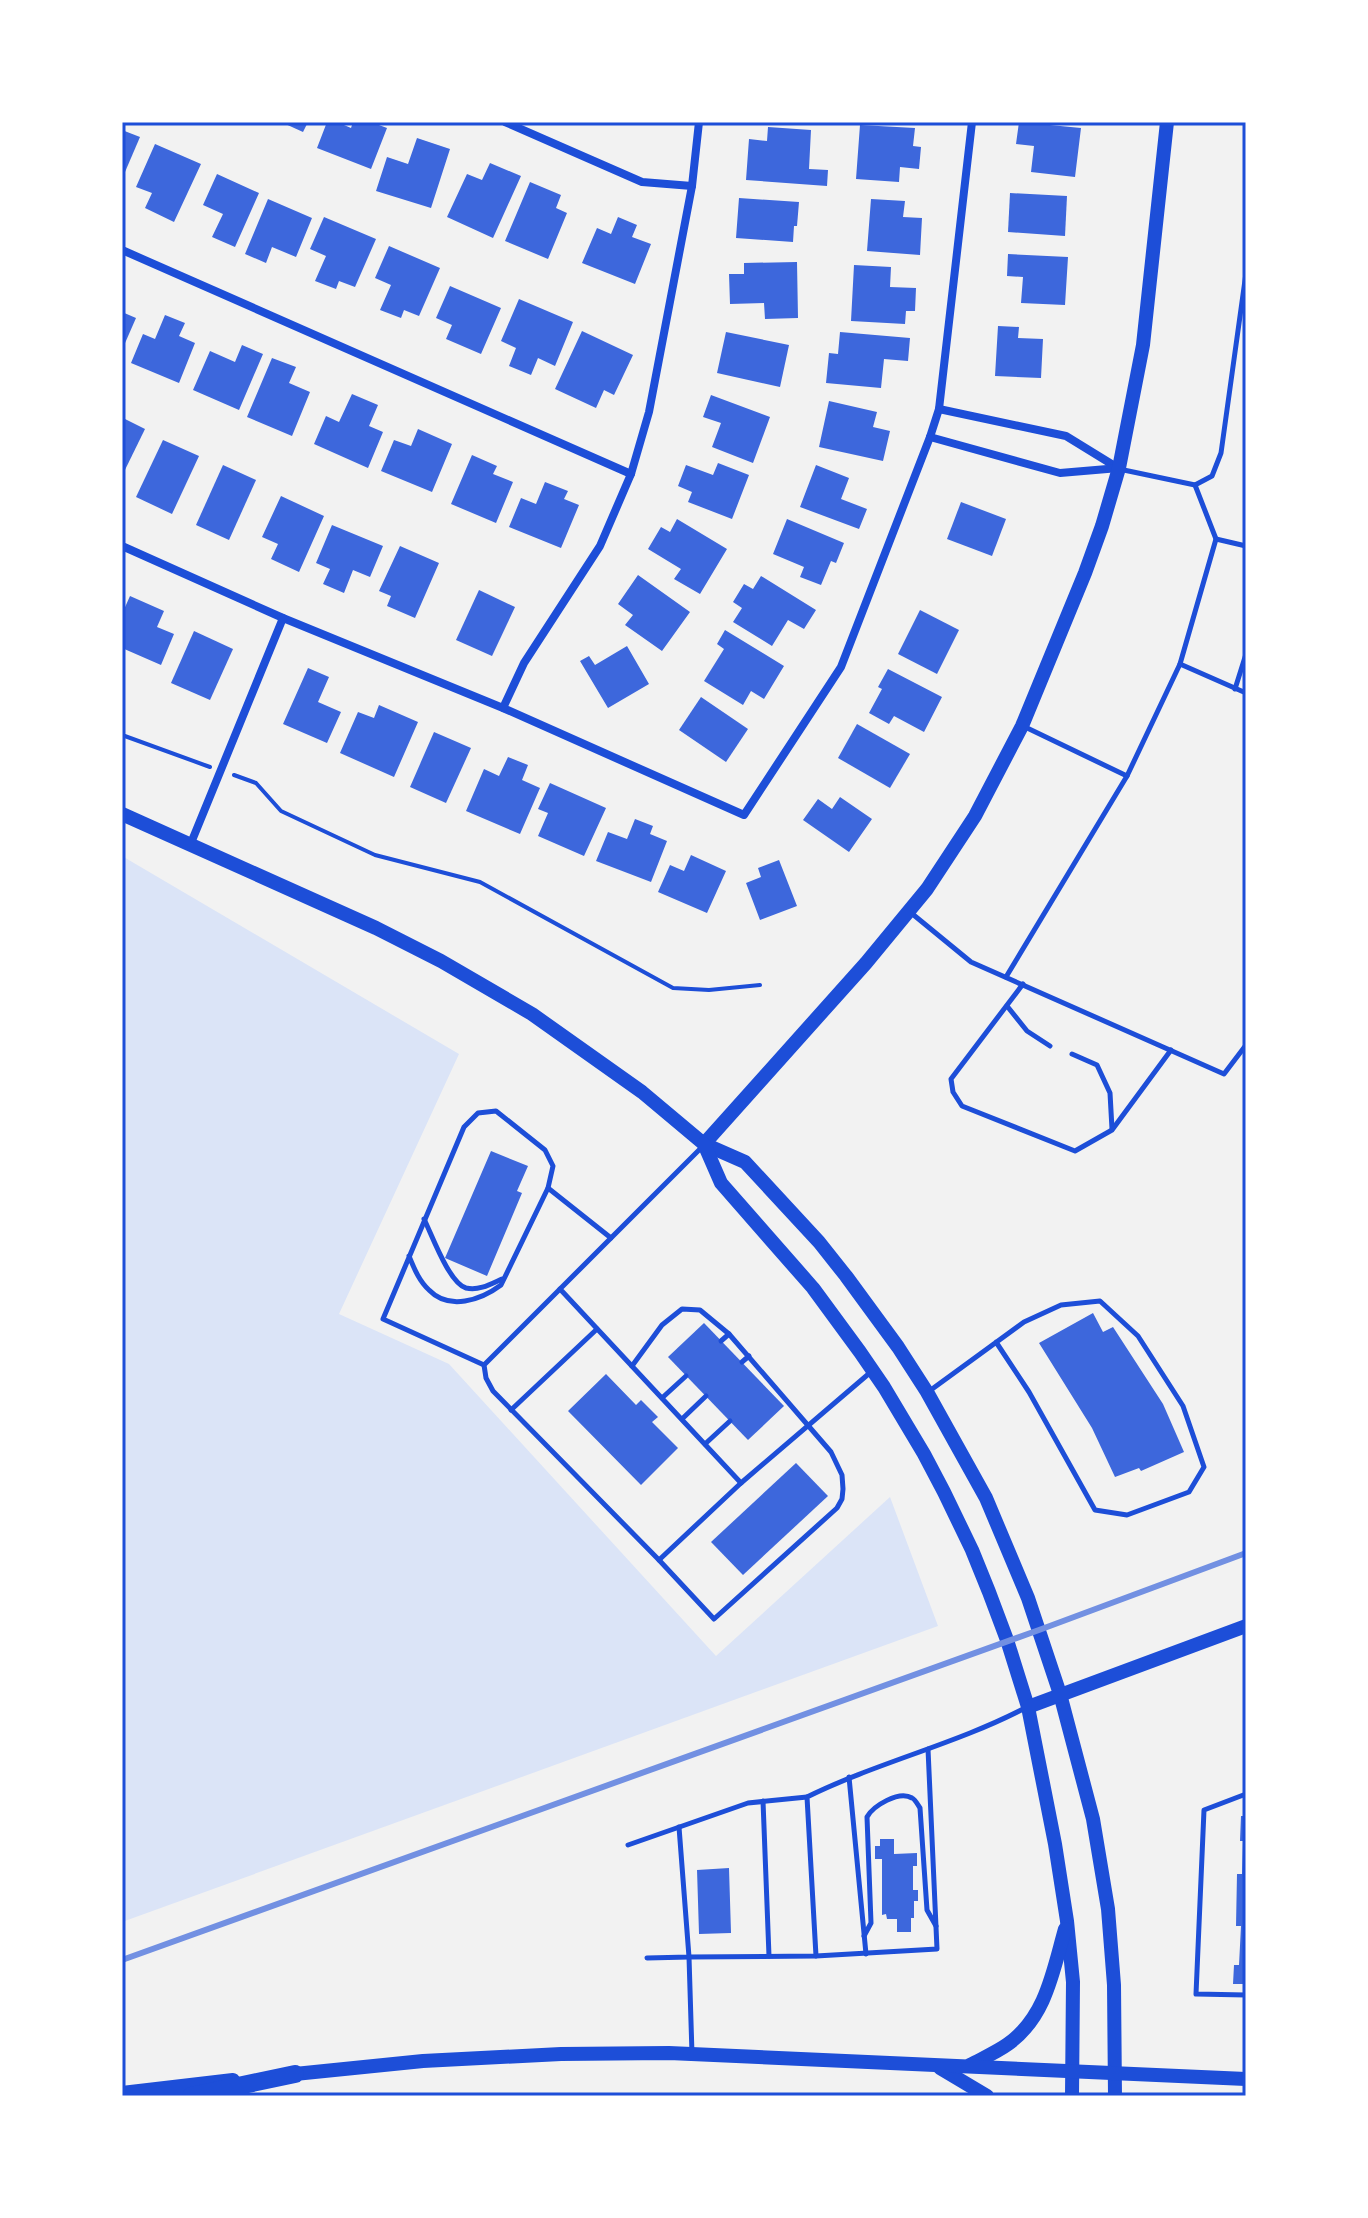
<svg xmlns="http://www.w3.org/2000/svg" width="1368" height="2218" viewBox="0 0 1368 2218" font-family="Overpass,sans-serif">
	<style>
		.green { fill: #dbe4f7 }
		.building { fill: #3d67dc }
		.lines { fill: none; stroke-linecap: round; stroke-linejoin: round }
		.path { stroke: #1d4ed8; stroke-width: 4 }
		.service { stroke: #1d4ed8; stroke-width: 5 }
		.minor { stroke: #1d4ed8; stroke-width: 8 }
		.secondary { stroke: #1d4ed8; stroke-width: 14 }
		.motorway { stroke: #1d4ed8; stroke-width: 18 }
		.rail { stroke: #7290e2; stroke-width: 6 }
		.neatline { fill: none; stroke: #1d4ed8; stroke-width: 3 }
	</style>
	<rect width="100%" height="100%" fill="#f2f2f2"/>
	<path class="green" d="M 122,856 L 459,1054 L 339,1314 L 449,1364 L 716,1656 L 890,1497 L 938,1626 L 122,1922 Z"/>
	<g class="building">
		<path d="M 281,122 L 308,122 L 303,132 Z"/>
		<path d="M 327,122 L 337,122 L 351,128 L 353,122 L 371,122 L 387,128 L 371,169 L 317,148 Z"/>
		<path d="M 1019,122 L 1081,128 L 1075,177 L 1031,172 L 1034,146 L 1016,144 Z"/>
		<path d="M 860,125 L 915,128 L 913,146 L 921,147 L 919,169 L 900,167 L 899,182 L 856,179 Z"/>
		<path d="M 768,127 L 811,130 L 809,169 L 828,170 L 827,186 L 746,180 L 749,139 L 767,141 Z"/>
		<path d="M 122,130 L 140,137 L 122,179 Z"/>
		<path d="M 417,138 L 450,149 L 431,208 L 376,191 L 387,157 L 408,164 Z"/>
		<path d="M 155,144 L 201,164 L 174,222 L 145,208 L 152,193 L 136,187 Z"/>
		<path d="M 490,163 L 521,176 L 493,238 L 447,217 L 467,174 L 482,180 Z"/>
		<path d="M 217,174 L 259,193 L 235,247 L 212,237 L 223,214 L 203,205 Z"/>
		<path d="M 530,182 L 561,195 L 556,208 L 567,213 L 548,259 L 505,241 Z"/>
		<path d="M 1010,193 L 1067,196 L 1065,236 L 1008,232 Z"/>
		<path d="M 739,198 L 799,202 L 797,226 L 794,226 L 793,242 L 736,238 Z"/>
		<path d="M 268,199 L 312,218 L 296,257 L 272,247 L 266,263 L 245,254 Z"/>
		<path d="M 871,199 L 905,201 L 903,217 L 922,218 L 920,255 L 867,251 Z"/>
		<path d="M 324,217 L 376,239 L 355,287 L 339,281 L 336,289 L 315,281 L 326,256 L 310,249 Z"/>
		<path d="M 618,217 L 637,225 L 632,237 L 651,244 L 635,284 L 582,263 L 597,228 L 611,234 Z"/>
		<path d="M 389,246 L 440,268 L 419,316 L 404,310 L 401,318 L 380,310 L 391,285 L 375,278 Z"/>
		<path d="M 1008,254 L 1068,257 L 1065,305 L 1021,303 L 1023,277 L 1007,276 Z"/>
		<path d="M 797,262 L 798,318 L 765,319 L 764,303 L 730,304 L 729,274 L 744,274 L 744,263 Z"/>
		<path d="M 854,265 L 891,267 L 890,287 L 916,288 L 915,311 L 906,311 L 905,324 L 851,321 Z"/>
		<path d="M 450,286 L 501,308 L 481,354 L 446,339 L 452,325 L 436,318 Z"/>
		<path d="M 519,299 L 573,322 L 555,366 L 538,358 L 531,375 L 509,366 L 516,348 L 501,341 Z"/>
		<path d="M 122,312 L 136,318 L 122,350 Z"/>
		<path d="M 165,315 L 185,323 L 179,336 L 195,343 L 179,383 L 131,363 L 143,334 L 155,339 Z"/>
		<path d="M 998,326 L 1019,327 L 1018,338 L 1043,339 L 1041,378 L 995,376 Z"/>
		<path d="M 582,331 L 633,355 L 614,395 L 604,390 L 596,408 L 555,389 Z"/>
		<path d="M 726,332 L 789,345 L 780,387 L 717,373 Z"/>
		<path d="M 840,332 L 910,338 L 908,361 L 884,359 L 881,388 L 826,383 L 829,353 L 838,354 Z"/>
		<path d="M 242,345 L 263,354 L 239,410 L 193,390 L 210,351 L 235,362 Z"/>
		<path d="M 272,358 L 296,367 L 289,383 L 310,392 L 292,436 L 247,417 Z"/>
		<path d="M 352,394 L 378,405 L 369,426 L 383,432 L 368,468 L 314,444 L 326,416 L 339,422 Z"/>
		<path d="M 711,395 L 770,417 L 753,463 L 712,447 L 721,423 L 703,417 Z"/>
		<path d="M 829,401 L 877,412 L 873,427 L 890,431 L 883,461 L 819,447 Z"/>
		<path d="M 125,419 L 145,429 L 122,476 L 122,424 Z"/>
		<path d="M 418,429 L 452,444 L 432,492 L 381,471 L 394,440 L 411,446 Z"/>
		<path d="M 163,440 L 199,456 L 172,514 L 136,497 Z"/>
		<path d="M 472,455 L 497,466 L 493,474 L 513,482 L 496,523 L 451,504 Z"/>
		<path d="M 718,463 L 749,475 L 732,519 L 688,502 L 692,492 L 678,486 L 686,465 L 713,475 Z"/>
		<path d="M 223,465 L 256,480 L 229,540 L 196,525 Z"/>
		<path d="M 816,465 L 849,478 L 841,499 L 867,509 L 859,529 L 800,507 Z"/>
		<path d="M 545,482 L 568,491 L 564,499 L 579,505 L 561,548 L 509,527 L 521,498 L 536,504 Z"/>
		<path d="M 281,496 L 324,516 L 299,572 L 271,559 L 278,544 L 262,537 Z"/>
		<path d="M 961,502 L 1006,519 L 992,556 L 947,539 Z"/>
		<path d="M 677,519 L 727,549 L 700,594 L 674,579 L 681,569 L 648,549 L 661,527 L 670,532 Z"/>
		<path d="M 787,519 L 844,543 L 836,563 L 831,561 L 821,585 L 800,577 L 804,567 L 773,554 Z"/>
		<path d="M 332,525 L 383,546 L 370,577 L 353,570 L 344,593 L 323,584 L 330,569 L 316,563 Z"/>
		<path d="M 400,546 L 439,563 L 415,618 L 387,606 L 391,596 L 379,591 Z"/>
		<path d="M 638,575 L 690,612 L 662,651 L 625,625 L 633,615 L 618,604 Z"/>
		<path d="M 761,576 L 816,610 L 804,629 L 788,620 L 772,646 L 733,622 L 742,608 L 733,602 L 744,584 L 753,589 Z"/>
		<path d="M 479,590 L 515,607 L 492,656 L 456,640 Z"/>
		<path d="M 130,596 L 164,611 L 157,627 L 174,634 L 161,665 L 122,648 L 122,614 Z"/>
		<path d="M 920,610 L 959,630 L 937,674 L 898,654 Z"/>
		<path d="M 725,630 L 784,666 L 764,699 L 751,691 L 743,705 L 704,681 L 724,649 L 717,644 Z"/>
		<path d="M 194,631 L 233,649 L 210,700 L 171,683 Z"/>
		<path d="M 627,646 L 649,684 L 608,708 L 580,661 L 589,656 L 595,665 Z"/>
		<path d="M 308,668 L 329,677 L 318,702 L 341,712 L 327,743 L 283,724 Z"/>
		<path d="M 888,669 L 942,697 L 924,732 L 894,716 L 889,724 L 869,713 L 882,689 L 878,687 Z"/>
		<path d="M 701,697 L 748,729 L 726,762 L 679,730 Z"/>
		<path d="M 379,705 L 418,722 L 394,777 L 340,753 L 358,712 L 374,718 Z"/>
		<path d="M 857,724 L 910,754 L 890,788 L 838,758 Z"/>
		<path d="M 434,732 L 471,748 L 446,803 L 410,787 Z"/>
		<path d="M 508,757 L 528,765 L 522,780 L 540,788 L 520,834 L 466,811 L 484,769 L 499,776 Z"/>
		<path d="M 550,783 L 606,808 L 584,856 L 538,836 L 548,813 L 538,809 Z"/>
		<path d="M 840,797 L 872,819 L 849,852 L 803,820 L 818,799 L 832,809 Z"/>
		<path d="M 635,819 L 653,826 L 650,834 L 667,841 L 651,882 L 596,861 L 608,832 L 627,839 Z"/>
		<path d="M 691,855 L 726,871 L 707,913 L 658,892 L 670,865 L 684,871 Z"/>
		<path d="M 779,860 L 797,906 L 760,920 L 746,883 L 761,877 L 758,868 Z"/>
		<path d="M 491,1151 L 528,1166 L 517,1191 L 522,1193 L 487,1276 L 445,1258 Z"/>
		<path d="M 1093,1313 L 1103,1332 L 1113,1327 L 1163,1404 L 1184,1452 L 1141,1471 L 1139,1468 L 1115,1477 L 1092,1428 L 1039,1343 Z"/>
		<path d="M 704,1323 L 784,1406 L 748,1440 L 668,1357 Z"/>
		<path d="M 606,1374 L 636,1405 L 641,1400 L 658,1417 L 652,1422 L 678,1448 L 641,1485 L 568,1411 Z"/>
		<path d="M 796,1463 L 828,1496 L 743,1575 L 711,1542 Z"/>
		<path d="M 1241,1816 L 1246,1816 L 1246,1984 L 1233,1984 L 1234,1965 L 1239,1965 L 1241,1926 L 1236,1926 L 1237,1874 L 1242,1874 L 1243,1841 L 1240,1841 Z"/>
		<path d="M 880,1839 L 894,1839 L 894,1854 L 917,1853 L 917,1866 L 913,1866 L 913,1890 L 918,1890 L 918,1901 L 914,1901 L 914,1918 L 911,1918 L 911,1932 L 897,1932 L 897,1919 L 887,1919 L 886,1914 L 882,1915 L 882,1859 L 875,1859 L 875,1846 L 880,1846 Z"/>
		<path d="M 729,1868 L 731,1933 L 699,1934 L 697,1870 Z"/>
	</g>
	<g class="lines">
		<g class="path">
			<path d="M 122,735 L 210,767"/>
			<path d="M 234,775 L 256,783 L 281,811 L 375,855 L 480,882 L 673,988 L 709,990 L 760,985"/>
		</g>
		<g class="service">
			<path d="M 1119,469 L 1195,485 L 1212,476 L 1221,453 L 1246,273"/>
			<path d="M 1216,539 L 1246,546"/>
			<path d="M 1180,664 L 1216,539 L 1195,485"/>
			<path d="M 1235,689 L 1246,654"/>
			<path d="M 1023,726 L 1127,776"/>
			<path d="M 910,912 L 971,962 L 1224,1074 L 1246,1045"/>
			<path d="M 1006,977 L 1127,776 L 1180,664 L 1246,693"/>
			<path d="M 1023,984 L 951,1079 L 953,1092 L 962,1106 L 1075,1151 L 1112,1130 L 1171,1050"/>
			<path d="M 1007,1006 L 1027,1031 L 1050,1046"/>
			<path d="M 1072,1054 L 1097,1065 L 1110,1093 L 1112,1129"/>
			<path d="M 702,1147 L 560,1289 L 741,1483 L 872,1371"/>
			<path d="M 548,1188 L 611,1238"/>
			<path d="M 424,1219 C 432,1235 449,1283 466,1288 C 479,1291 491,1284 502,1279"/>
			<path d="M 409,1256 C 414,1268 419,1281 429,1290 C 449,1311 481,1300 501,1285 L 548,1188 L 553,1166 L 545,1150 L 496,1111 L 478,1113 L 464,1127 L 383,1319 L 484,1365"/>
			<path d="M 560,1289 L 484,1365 L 486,1378 L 493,1391 L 659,1560 L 741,1483"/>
			<path d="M 721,1341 L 729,1334"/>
			<path d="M 742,1362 L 749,1356"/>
			<path d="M 632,1366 L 662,1325 L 682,1309 L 700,1310 L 729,1334 L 831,1452 L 842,1475 L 843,1489 L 842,1499 L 837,1508 L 714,1619 L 659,1560"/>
			<path d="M 928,1392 L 1024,1322 L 1061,1305 L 1100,1301 L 1138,1336 L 1183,1406 L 1204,1467 L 1189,1492 L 1127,1515 L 1095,1510 L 1029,1392 L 996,1342"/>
			<path d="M 662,1398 L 686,1376"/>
			<path d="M 511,1410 L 597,1329"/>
			<path d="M 682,1419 L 706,1396"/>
			<path d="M 705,1444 L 730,1421"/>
			<path d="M 849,1777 L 866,1954"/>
			<path d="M 1246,1794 L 1204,1810 L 1196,1994 L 1246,1995"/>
			<path d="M 763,1801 L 769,1956"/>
			<path d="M 628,1845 L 748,1803 L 807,1797"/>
			<path d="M 864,1936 L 871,1923 L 867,1817 C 873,1806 899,1790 912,1798 C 915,1799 918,1805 920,1808 L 927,1910 L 936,1926"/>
			<path d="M 816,1956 L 807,1797 C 878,1762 957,1744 1027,1707"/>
			<path d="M 647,1958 L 689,1957 L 679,1827"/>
			<path d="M 692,2054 L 689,1957 L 816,1956 L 937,1949 L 928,1749"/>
		</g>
		<g class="minor">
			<path d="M 505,122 L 642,182 L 692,186"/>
			<path d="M 122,250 L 631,474"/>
			<path d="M 939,409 L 1066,436 L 1118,468"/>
			<path d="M 930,437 L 1060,473 L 1119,468"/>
			<path d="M 122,546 L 283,618 L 503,708 L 744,815 L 841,667 L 930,437 L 939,409 L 972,122"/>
			<path d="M 503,708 L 524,663 L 600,546 L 631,474 L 649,412 L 692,186 L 699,122"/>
			<path d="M 191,843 L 283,618"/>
		</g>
		<g class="secondary">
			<path d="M 122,814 L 376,928 L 441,961 L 532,1014 L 642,1092 L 704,1144 L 745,1162 L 819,1242 L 846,1276 L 898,1347 L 927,1392 L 986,1498 L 1028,1598 L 1060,1694 L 1093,1819 L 1108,1909 L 1114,1985 L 1115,2096"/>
			<path d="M 704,1144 L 866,963 L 927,889 L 975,816 L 1022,726 L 1085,573 L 1102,526 L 1119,468 L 1143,345 L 1167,122"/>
			<path d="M 704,1144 L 721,1183 L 813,1288 L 860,1352 L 884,1387 L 924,1454 L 944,1492 L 972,1550 L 989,1592 L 1007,1640 L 1028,1707 L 1055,1844 L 1067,1921 L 1073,1982 L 1072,2096"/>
			<path d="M 1028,1707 L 1246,1626"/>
			<path d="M 970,2065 C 983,2058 997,2052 1008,2044 C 1046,2017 1053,1971 1065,1929"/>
			<path d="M 940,2068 L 987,2096"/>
			<path d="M 285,2075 L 423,2061 L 561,2054 L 669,2053 L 1246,2079"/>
			<path d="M 122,2093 L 233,2080"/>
		</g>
		<path class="motorway" d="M 191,2096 L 295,2074"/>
		<path class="rail" d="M 122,1960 L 1039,1630 L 1246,1553"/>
	</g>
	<rect width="1368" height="2218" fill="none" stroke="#ffffff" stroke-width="248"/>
	<rect x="124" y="124" width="1120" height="1970" class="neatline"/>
</svg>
